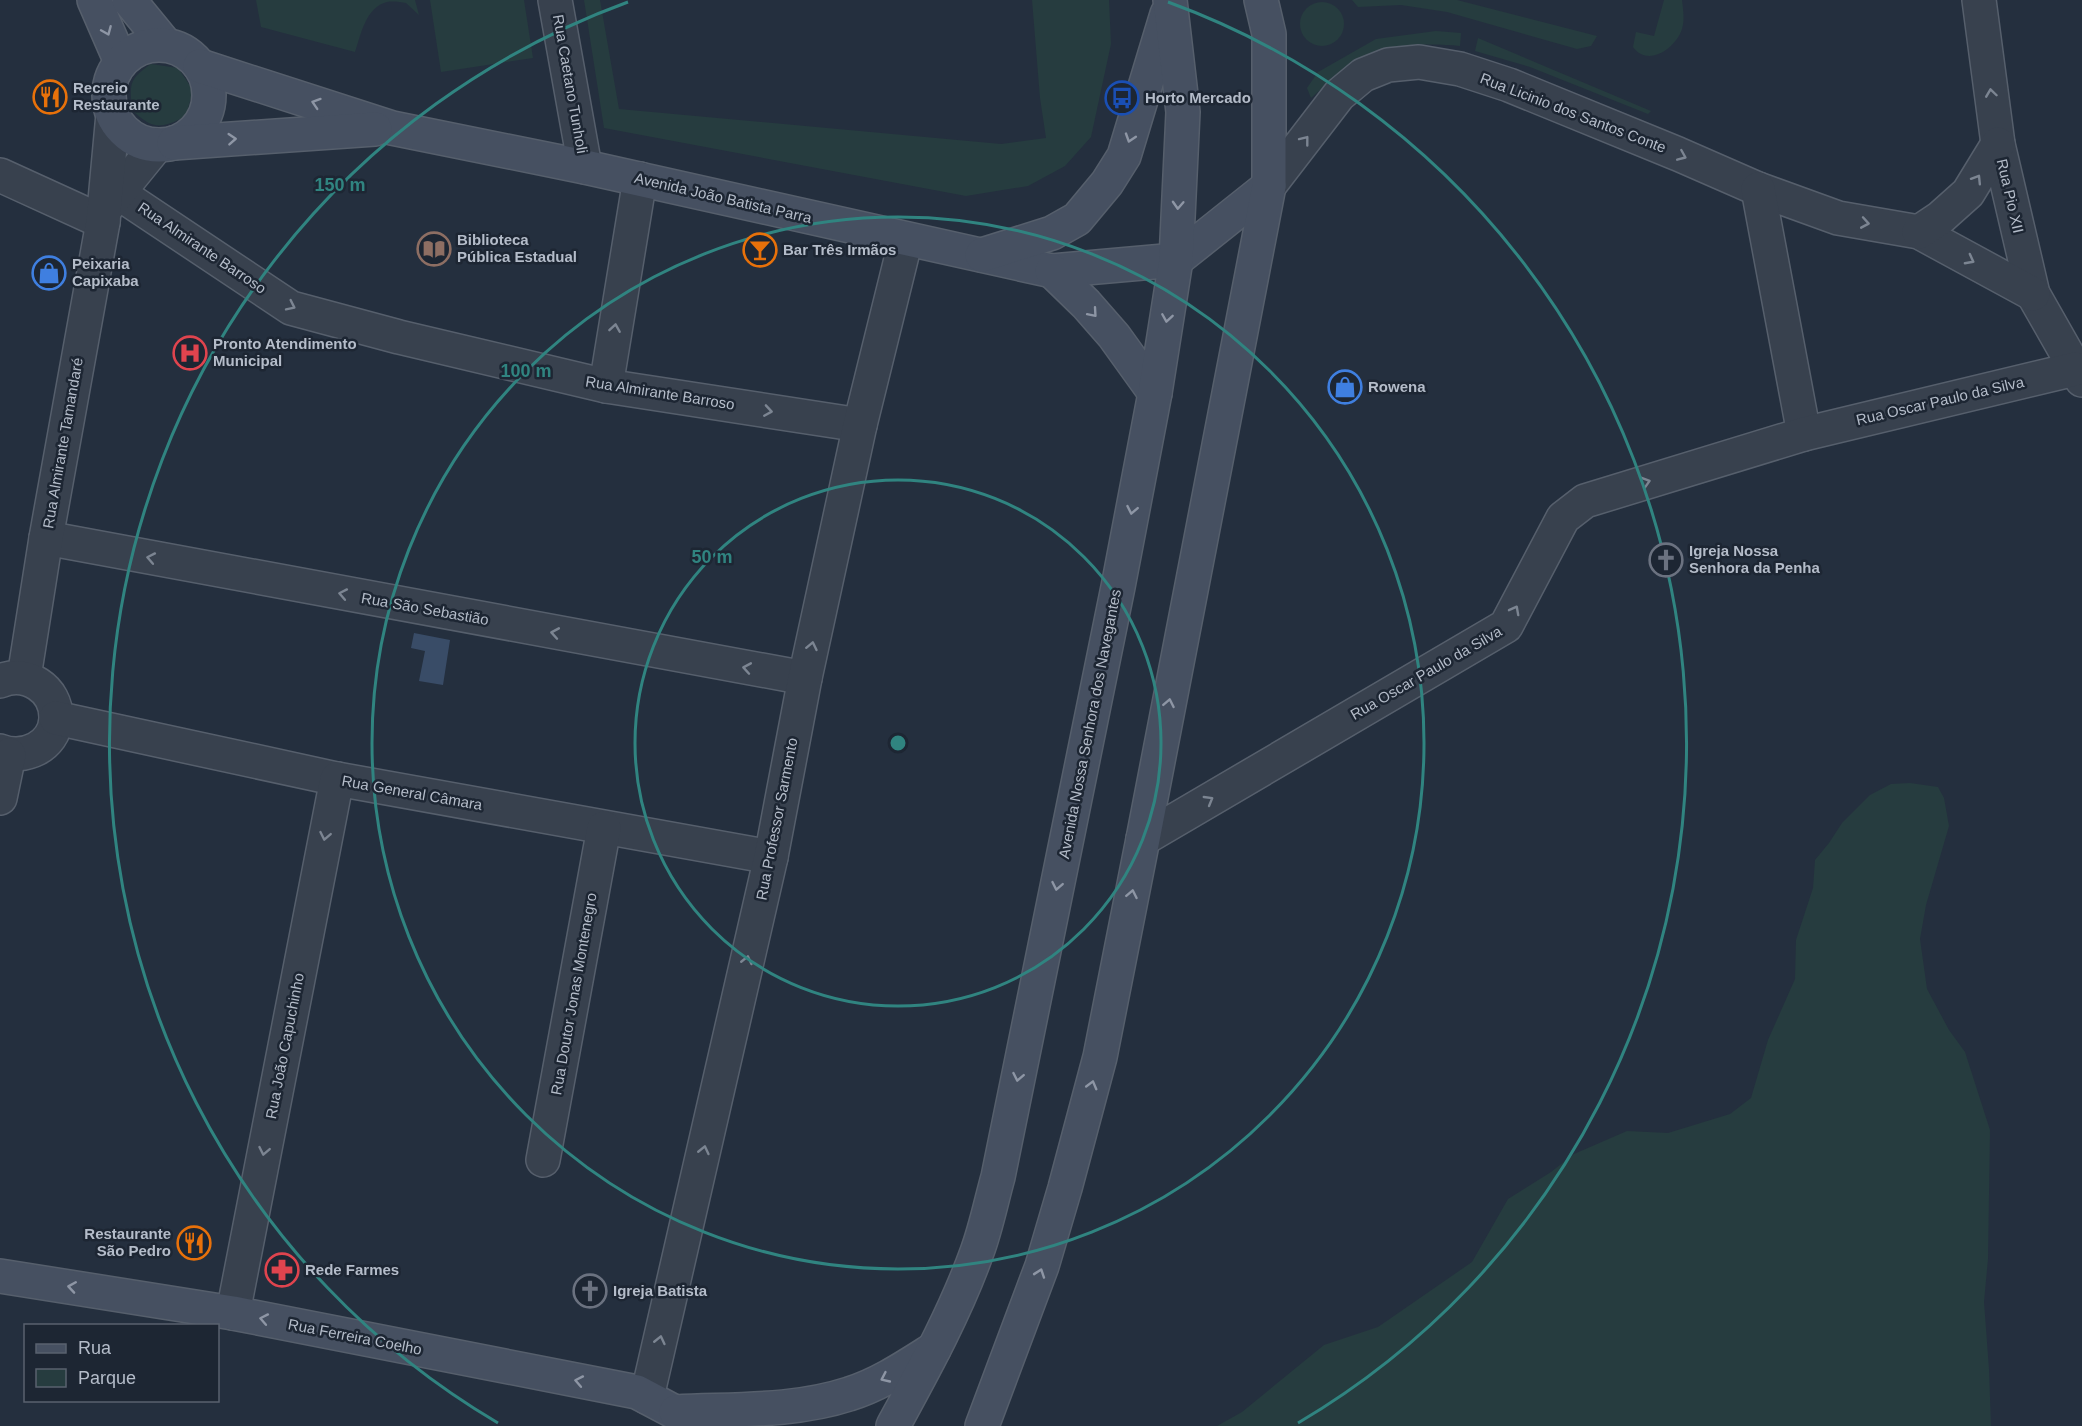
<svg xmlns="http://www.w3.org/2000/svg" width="2082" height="1426" viewBox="0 0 2082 1426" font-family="Helvetica,sans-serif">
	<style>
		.green { fill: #263c3f }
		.water { fill: #394c67 }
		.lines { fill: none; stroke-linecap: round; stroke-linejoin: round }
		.street-casing { stroke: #565f6c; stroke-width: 36 }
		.secondary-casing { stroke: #565f6c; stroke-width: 36 }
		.street { stroke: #38414e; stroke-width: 33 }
		.secondary { stroke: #465061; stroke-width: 33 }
		.oneway { stroke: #8e96a5 }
		.oneway2 { stroke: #7c8592 }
		.ring { fill: none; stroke: #308480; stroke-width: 3 }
		.labels { text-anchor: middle; stroke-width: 5; stroke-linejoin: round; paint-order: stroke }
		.street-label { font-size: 15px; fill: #b4bcc9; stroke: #1d2633 }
		.poi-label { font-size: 15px; font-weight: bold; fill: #b4bcc9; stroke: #1d2633; text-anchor: start }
		.centre { fill: #308480; stroke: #1d2633; stroke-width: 3 }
		.ring-label { font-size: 18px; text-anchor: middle; font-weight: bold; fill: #308480; stroke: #1d2633; stroke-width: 5; stroke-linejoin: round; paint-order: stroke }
	</style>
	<rect width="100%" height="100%" fill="#242f3e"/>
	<g class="green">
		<path d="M 256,0 L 415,0 L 419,15 L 406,3 C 400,2 393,1 387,2 C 366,7 361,34 355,52 L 261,27 Z"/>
		<path d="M 430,0 L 524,0 L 533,58 L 441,72 Z"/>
		<path d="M 584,0 L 600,0 L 619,109 L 1001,144 L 1046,138 L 1040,98 L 1032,0 L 1109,0 L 1111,44 L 1091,137 L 1065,166 L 1028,186 L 966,196 L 604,128 Z"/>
		<path d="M 1352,0 L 1457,0 L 1597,36 L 1591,46 L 1577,49 L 1447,12 L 1401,5 L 1358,7 Z"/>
		<path d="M 1664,0 L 1682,0 C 1683,10 1685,19 1682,29 C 1676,48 1648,68 1633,47 L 1636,32 L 1654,36 Z"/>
		<circle cx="1322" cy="24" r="22"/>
		<path d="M 1436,31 L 1461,33 L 1460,46 C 1420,42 1381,45 1347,68 C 1334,77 1323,88 1311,98 L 1307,88 L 1318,72 L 1376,39 Z"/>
		<path d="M 1478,38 L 1651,111 L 1648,114 L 1530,67 L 1475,51 Z"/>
		<path d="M 151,64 L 178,68 L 193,90 L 186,116 C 161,129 153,130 132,110 C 130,84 128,80 151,64 Z"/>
		<path d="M 1910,783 L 1938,787 L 1944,798 L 1949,826 L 1926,905 L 1920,939 L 1927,989 L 1949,1030 L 1965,1052 L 1990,1130 L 1988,1259 L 1984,1302 L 1989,1369 L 1991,1426 L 1217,1426 L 1242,1412 L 1324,1345 L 1378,1327 L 1472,1262 L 1508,1199 L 1551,1172 L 1574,1154 L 1627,1131 L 1668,1133 L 1730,1114 L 1751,1098 L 1768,1040 L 1795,979 L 1796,940 L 1813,888 L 1815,860 L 1829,843 L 1842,823 L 1870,795 L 1891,784 Z"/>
	</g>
	<path class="water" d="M 414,633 L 450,640 L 443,685 L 419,681 L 425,651 L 411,648 Z"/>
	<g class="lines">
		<g class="street-casing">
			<g id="street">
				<path d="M 555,0 L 585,167"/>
				<path d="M 1979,0 L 1998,144 L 2033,294 L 2082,380"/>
				<path d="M 0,175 L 103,222"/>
				<path d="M 108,186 L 291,308 L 399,337 L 606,386 L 860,425"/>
				<path d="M 1269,186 L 1339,95 L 1363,75 L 1388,65 L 1419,62 L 1460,69 L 1509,85 L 1678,154 L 1758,189 L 1838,218 L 1919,232 L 2033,294"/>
				<path d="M 1758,189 L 1804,434"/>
				<path d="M 105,209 L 157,145"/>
				<path d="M 1919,232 L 1940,218 L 1968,193 L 1998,144"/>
				<path d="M 606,386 L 640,179"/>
				<path d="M 46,538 L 805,678"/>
				<path d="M 24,677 L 46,538 L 103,222 L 113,114"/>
				<path d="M 0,681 C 26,670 57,688 56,719 C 54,747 24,760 0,751"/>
				<path d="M 56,718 L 337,779 L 771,857"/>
				<path d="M 0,798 L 9,755"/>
				<path d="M 1143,839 L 1506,626 L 1563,518 L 1585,501 L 1804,434 L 2075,369"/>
				<path d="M 543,1160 L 604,828"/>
				<path d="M 233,1313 L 337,779"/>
				<path d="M 647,1397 L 771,857 L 805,678 L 860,425 L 906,239"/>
			</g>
		</g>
		<g class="secondary-casing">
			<g id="secondary">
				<path d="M 94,0 L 121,62"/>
				<path d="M 129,0 L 165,44"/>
				<circle cx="159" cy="95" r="50"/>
				<path d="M 200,66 L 392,128 L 585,167 L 1052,271 L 1176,260"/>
				<path d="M 174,143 L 375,129"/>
				<path d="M 982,255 L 1052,233 L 1077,219 L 1107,183 L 1124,156 L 1167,14"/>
				<path d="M 1176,260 L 1269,186"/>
				<path d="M 1052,271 L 1086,304 L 1114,336 L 1155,393"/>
				<path d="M 0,1276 L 233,1313 L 637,1392 L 701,1426"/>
				<path d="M 676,1412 C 733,1409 794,1412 849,1394 C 879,1385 907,1366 934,1349"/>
				<path d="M 893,1426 C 924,1369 955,1313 977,1252 C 986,1228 991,1202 998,1177 L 1118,587 L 1155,393 L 1176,260 L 1183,112 L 1170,0"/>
				<path d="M 982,1426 L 1042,1266 L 1065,1188 L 1100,1057 L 1143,839 L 1269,186 L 1269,34 L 1261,0"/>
			</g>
		</g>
		<use href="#street" class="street"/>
		<use href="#secondary" class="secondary"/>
	</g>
	<defs><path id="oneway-chevron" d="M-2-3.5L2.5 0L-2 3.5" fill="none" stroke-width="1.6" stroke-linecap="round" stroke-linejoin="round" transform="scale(1.5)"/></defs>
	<g class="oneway">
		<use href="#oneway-chevron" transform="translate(107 31) rotate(67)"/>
		<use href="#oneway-chevron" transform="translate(316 103) rotate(-162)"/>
		<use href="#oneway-chevron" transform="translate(1130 138) rotate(108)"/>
		<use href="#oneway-chevron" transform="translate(232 139) rotate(-4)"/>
		<use href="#oneway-chevron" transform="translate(1178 205) rotate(93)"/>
		<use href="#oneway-chevron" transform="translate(1093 313) rotate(49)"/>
		<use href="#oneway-chevron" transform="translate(1167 318) rotate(99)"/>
		<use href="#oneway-chevron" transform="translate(1132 510) rotate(101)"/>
		<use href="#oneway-chevron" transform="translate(1169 703) rotate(-79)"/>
		<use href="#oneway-chevron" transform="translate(1057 886) rotate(101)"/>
		<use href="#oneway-chevron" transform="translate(1132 894) rotate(-79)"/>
		<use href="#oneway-chevron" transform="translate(1018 1077) rotate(101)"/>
		<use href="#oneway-chevron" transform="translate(1092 1085) rotate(-75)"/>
		<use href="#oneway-chevron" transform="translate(1040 1273) rotate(-71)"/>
		<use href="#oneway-chevron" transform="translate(72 1287) rotate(-171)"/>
		<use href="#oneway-chevron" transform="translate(264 1319) rotate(-169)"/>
		<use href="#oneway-chevron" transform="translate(885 1378) rotate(155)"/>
		<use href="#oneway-chevron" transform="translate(579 1381) rotate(-169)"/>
	</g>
	<g class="oneway2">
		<use href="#oneway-chevron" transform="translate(1991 93) rotate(-98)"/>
		<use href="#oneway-chevron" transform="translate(1305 140) rotate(-52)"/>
		<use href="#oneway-chevron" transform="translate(1682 156) rotate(23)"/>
		<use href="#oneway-chevron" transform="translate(1977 179) rotate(-58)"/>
		<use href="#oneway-chevron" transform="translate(1865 223) rotate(10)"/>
		<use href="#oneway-chevron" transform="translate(1970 260) rotate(28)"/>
		<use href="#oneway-chevron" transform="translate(291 306) rotate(26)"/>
		<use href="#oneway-chevron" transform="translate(615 328) rotate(-81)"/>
		<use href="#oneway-chevron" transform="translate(768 411) rotate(9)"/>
		<use href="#oneway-chevron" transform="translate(1646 482) rotate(-17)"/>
		<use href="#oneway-chevron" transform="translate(151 558) rotate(-169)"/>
		<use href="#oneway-chevron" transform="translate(343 594) rotate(-169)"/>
		<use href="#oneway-chevron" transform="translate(1515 610) rotate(-62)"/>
		<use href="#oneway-chevron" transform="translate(555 633) rotate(-170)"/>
		<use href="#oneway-chevron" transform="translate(812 646) rotate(-78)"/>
		<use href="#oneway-chevron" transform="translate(747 668) rotate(-170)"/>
		<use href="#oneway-chevron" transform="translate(1209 800) rotate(-30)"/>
		<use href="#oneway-chevron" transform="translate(325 836) rotate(101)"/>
		<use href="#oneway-chevron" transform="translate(747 960) rotate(-77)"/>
		<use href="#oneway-chevron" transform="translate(704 1150) rotate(-77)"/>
		<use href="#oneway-chevron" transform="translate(264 1151) rotate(101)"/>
		<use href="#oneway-chevron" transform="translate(660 1340) rotate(-77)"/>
	</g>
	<g class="ring">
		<circle cx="898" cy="743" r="263"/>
		<circle cx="898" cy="743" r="526"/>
		<path d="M498 1423A789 789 0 0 1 628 2M1168 2A789 789 0 0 1 1298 1423"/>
	</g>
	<defs>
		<g id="restaurant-ring" transform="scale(1.725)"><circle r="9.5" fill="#1d2633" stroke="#e8710a" stroke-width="1.5"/><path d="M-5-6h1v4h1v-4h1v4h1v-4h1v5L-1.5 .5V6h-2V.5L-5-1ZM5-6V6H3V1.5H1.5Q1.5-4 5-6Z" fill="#e8710a"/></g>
		<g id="bus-ring" transform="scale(1.725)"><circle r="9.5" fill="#1d2633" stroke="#1a4fb4" stroke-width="1.5"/><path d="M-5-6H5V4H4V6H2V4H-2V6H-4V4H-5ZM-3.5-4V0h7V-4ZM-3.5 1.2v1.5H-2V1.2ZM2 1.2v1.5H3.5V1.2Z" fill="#1a4fb4"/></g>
		<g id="library-ring" transform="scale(1.725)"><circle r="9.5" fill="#1d2633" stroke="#8d6e63" stroke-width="1.5"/><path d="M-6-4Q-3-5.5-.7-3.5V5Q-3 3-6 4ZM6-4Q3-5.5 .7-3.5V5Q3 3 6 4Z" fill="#8d6e63"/></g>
		<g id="bar-ring" transform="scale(1.725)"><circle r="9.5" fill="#1d2633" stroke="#e8710a" stroke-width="1.5"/><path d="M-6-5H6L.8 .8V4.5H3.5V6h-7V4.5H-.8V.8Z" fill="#e8710a"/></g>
		<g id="shop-ring" transform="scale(1.725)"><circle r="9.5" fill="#1d2633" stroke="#3f7fe0" stroke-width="1.5"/><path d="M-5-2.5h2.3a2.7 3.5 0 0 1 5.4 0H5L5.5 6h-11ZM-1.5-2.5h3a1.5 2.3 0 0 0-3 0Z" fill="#3f7fe0"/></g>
		<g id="hospital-ring" transform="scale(1.725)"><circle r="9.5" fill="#1d2633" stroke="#e0444e" stroke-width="1.5"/><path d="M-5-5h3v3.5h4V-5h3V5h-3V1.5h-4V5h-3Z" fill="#e0444e"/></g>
		<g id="church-ring" transform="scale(1.725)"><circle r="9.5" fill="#1d2633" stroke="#6b7280" stroke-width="1.5"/><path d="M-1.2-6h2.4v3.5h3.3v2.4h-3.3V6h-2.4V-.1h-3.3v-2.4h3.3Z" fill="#6b7280"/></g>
		<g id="pharmacy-ring" transform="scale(1.725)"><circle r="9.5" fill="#1d2633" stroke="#e0444e" stroke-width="1.5"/><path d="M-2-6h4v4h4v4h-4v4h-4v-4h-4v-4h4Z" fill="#e0444e"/></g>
	</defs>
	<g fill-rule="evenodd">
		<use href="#restaurant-ring" x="50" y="97"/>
		<use href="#bus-ring" x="1122" y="98"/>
		<use href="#library-ring" x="434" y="249"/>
		<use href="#bar-ring" x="760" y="250"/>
		<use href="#shop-ring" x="49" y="273"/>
		<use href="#hospital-ring" x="190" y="353"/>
		<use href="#shop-ring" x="1345" y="387"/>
		<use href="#church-ring" x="1666" y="560"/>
		<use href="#restaurant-ring" x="194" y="1243"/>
		<use href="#pharmacy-ring" x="282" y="1270"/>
		<use href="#church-ring" x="590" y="1291"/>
	</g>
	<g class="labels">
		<g class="street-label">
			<text transform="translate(570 84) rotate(80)" y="5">Rua Caetano Tunholi</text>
			<text transform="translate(1573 113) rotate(21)" y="5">Rua Licinio dos Santos Conte</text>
			<text transform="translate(2010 196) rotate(77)" y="5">Rua Pio XII</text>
			<text transform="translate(723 198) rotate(13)" y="5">Avenida João Batista Parra</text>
			<text transform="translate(202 248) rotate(34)" y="5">Rua Almirante Barroso</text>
			<text transform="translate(660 393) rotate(9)" y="5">Rua Almirante Barroso</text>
			<text transform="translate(1940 401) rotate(-13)" y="5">Rua Oscar Paulo da Silva</text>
			<text transform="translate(63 443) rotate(-80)" y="5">Rua Almirante Tamandaré</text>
			<text transform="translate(425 609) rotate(10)" y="5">Rua São Sebastião</text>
			<text transform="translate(1426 673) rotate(-30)" y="5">Rua Oscar Paulo da Silva</text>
			<text transform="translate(1090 724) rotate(-79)" y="5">Avenida Nossa Senhora dos Navegantes</text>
			<text transform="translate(412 793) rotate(10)" y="5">Rua General Câmara</text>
			<text transform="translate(777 819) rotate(-79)" y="5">Rua Professor Sarmento</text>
			<text transform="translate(574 994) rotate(-80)" y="5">Rua Doutor Jonas Montenegro</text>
			<text transform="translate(285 1046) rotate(-79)" y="5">Rua João Capuchinho</text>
			<text transform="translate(355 1337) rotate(11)" y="5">Rua Ferreira Coelho</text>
		</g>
		<g class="poi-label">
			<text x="73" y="93">Recreio<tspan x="73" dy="17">Restaurante</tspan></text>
			<text x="1145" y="103">Horto Mercado</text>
			<text x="457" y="245">Biblioteca<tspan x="457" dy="17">Pública Estadual</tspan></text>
			<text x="783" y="255">Bar Três Irmãos</text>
			<text x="72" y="269">Peixaria<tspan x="72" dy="17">Capixaba</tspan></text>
			<text x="213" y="349">Pronto Atendimento<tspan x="213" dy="17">Municipal</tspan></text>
			<text x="1368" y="392">Rowena</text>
			<text x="1689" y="556">Igreja Nossa<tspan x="1689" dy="17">Senhora da Penha</tspan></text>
			<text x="171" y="1239" text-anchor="end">Restaurante<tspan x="171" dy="17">São Pedro</tspan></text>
			<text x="305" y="1275">Rede Farmes</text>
			<text x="613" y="1296">Igreja Batista</text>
		</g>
	</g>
	<circle cx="898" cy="743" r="9" class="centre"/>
	<g class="ring-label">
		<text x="340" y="191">150 m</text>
		<text x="526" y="377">100 m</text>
		<text x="712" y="563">50 m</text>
	</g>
	<rect x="24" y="1324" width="195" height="78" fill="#1d2633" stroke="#59626f" stroke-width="1.5"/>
	<rect x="36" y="1344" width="30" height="9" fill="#465061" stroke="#59626f" stroke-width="1.5"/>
	<text x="78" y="1354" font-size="18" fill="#b4bcc9">Rua</text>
	<rect x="36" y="1369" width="30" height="18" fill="#263c3f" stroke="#59626f" stroke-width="1.5"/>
	<text x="78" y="1384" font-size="18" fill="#b4bcc9">Parque</text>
</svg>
